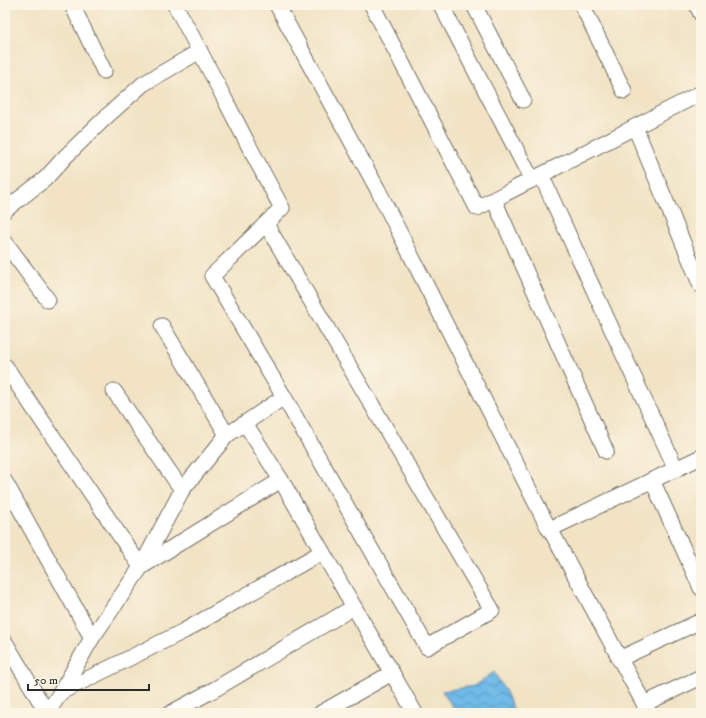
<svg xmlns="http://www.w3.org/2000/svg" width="706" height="718" viewBox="0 0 706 718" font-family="'IM FELL DW Pica',serif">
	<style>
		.water { fill: url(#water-waves); stroke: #4d728a }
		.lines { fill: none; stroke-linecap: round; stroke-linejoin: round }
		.street-casing { stroke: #706b61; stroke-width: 17 }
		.street { stroke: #fff; stroke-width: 15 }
	</style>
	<defs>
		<pattern id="water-waves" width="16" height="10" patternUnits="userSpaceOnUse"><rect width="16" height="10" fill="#6fbae8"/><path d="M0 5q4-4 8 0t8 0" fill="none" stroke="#5b97bc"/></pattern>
	</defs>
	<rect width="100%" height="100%" fill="#fcf5e5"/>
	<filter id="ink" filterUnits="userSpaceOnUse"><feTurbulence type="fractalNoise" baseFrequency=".025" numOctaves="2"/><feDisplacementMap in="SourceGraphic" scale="8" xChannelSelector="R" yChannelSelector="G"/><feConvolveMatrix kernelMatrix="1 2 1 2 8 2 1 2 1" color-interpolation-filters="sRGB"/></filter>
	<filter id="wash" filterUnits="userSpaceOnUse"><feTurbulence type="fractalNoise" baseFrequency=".012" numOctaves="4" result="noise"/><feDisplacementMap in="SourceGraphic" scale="16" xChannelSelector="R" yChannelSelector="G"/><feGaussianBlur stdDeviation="0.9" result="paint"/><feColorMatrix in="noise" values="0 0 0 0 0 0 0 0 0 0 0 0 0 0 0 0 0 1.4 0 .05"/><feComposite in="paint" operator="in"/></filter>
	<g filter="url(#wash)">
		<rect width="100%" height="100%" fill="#f1e3c4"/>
		<path class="water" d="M 494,672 L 506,692 L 515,713 L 457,713 L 442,691 L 474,686 Z"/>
	</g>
	<g filter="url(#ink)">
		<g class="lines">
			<g class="street-casing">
				<g id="street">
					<path d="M 72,5 L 104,71"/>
					<path d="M 175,5 C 212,72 245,141 282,208 L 212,276 L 284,397 L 427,647 L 492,610 L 266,224"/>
					<path d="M 277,5 L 378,190 L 549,529 L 550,529 L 649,713"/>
					<path d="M 372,5 L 477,208 L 701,93 L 701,94"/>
					<path d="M 441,5 L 532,180"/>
					<path d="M 474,5 L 523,100"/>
					<path d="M 582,5 L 624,91"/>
					<path d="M 697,5 L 701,14"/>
					<path d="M 635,127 L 701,286"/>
					<path d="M 541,175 L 676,469"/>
					<path d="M 494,200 L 606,451"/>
					<path d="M 5,210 L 45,179 L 66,156 L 106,117 L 143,84 L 200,51"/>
					<path d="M 5,242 L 48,300"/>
					<path d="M 162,326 L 227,435"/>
					<path d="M 5,366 L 141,567 L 281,480"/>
					<path d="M 114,391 L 182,490"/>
					<path d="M 245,423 L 284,397"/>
					<path d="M 652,480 L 701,588"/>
					<path d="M 5,482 L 92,638"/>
					<path d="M 550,529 L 701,457"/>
					<path d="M 5,642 L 47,713"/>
					<path d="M 619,659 L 701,621"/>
					<path d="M 61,692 L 184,631 L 322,552"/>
					<path d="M 644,704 L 701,677"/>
					<path d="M 47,713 L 61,692 L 92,638 L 141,567 L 182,490 L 227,435 L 245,423 L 281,480 L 415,713"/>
					<path d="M 171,713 L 215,689 L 354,607"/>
					<path d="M 321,713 L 392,673"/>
				</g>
			</g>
			<use href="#street" class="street"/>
		</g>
	</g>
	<rect width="706" height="718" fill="none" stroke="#fcf5e5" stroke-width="20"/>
	<path d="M28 684v6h121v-6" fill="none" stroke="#2b2b2b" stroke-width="2"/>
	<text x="34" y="684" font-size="12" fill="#2b2b2b" stroke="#fcf5e5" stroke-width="3" paint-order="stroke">50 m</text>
</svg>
